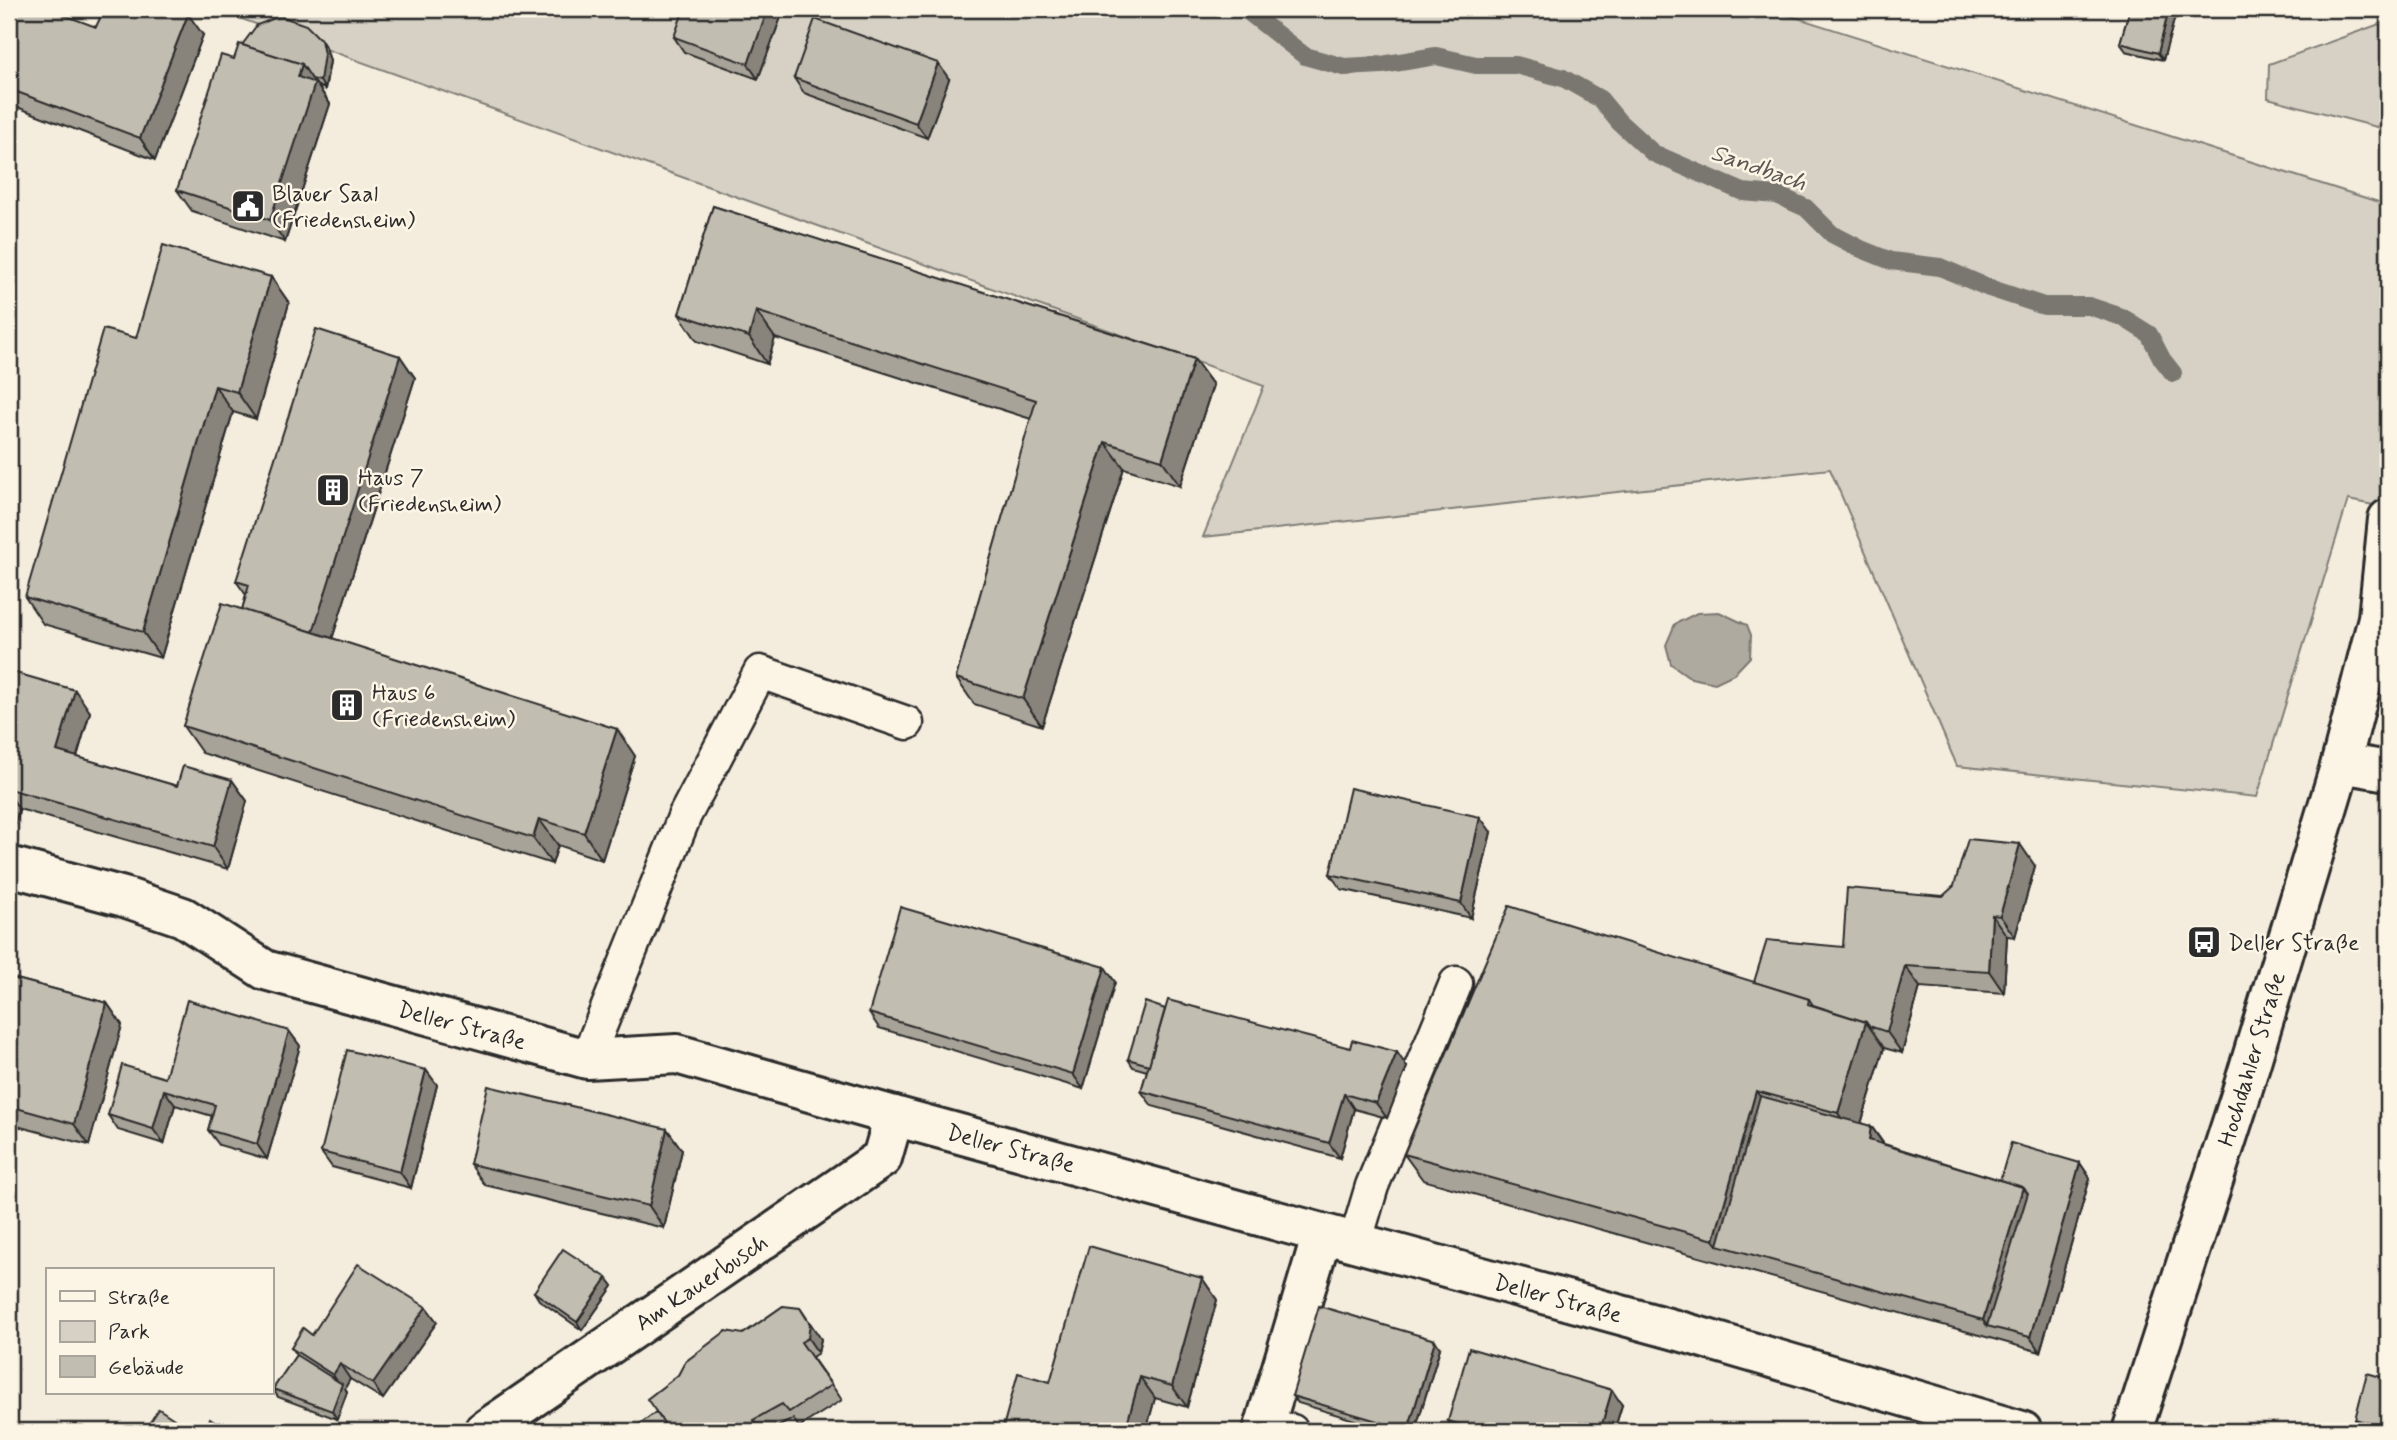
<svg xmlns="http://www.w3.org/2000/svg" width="2397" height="1440" viewBox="0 0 2397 1440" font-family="Mynerve,sans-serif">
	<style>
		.green { fill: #d6d1c4; stroke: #807e78; stroke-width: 2 }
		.water { fill: #afaaa0; stroke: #7a7771; stroke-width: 2 }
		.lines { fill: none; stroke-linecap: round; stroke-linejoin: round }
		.stream { stroke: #7a7771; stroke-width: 18 }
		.service-casing { stroke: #2b2b2b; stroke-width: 37 }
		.minor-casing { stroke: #2b2b2b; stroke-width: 44 }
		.tertiary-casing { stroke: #2b2b2b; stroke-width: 44 }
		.service { stroke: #fcf5e5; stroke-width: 32 }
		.minor { stroke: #fcf5e5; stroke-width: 38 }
		.tertiary { stroke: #fcf5e5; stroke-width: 38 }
		.wall { fill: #a7a398; stroke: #2b2b2b; stroke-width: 2 }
		.shaded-wall { fill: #88847c; stroke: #2b2b2b; stroke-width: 2 }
		.building { fill: #c2bdb1; stroke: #2b2b2b; stroke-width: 2 }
		.labels { text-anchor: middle; stroke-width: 5; stroke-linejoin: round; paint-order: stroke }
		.poi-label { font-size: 23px; fill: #2b2b2b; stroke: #fcf5e5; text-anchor: start }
		.street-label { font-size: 23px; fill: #2b2b2b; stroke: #fcf5e5 }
		.water-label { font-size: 24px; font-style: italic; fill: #595754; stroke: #fcf5e5 }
	</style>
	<rect width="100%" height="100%" fill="#f4edde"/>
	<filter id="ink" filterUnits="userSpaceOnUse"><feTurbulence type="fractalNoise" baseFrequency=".0143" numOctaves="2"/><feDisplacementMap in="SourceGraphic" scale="14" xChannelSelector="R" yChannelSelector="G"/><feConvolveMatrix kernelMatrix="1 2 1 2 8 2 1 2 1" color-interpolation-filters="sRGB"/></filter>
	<g filter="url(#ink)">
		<g class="green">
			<path d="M 214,9 L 1769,9 L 2388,205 L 2388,508 L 2348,500 L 2257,797 L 1957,766 L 1830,469 L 1203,537 L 1264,386 Z"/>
			<path d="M 2388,21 L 2388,130 L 2268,98 L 2269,64 Z"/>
		</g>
		<path class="water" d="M 1719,612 L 1747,625 L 1751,635 L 1750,657 L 1734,674 L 1715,683 L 1691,678 L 1671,664 L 1666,645 L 1675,624 L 1697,613 Z"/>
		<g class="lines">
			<path class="stream" d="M 1247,9 L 1251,14 L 1305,56 L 1344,67 L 1382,65 L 1436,56 L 1476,65 L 1516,65 L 1563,78 L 1600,99 L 1619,122 L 1653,153 L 1743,192 L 1777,195 L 1806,208 L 1832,234 L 1861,249 L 1891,261 L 1940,267 L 1989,288 L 2044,306 L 2089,306 L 2122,317 L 2149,334 L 2162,359 L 2173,373"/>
			<g class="service-casing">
				<g id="service">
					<path d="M 587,1059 L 685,815 L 760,672 L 907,723"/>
					<path d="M 1355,1243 L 1372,1186 L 1456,983"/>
					<path d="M 1265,1424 L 1292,1431"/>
				</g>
			</g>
			<g class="minor-casing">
				<g id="minor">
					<path d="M 2341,763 L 2388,771"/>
					<path d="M 9,866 L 124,897 L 183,917 L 265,970 L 587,1059 L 677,1054 L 894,1116 L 1683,1332 L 2022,1431"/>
					<path d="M 484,1431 L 882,1158 L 894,1116"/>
					<path d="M 1263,1431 L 1322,1234"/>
				</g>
			</g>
			<g class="tertiary-casing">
				<path id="tertiary" d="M 2132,1431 L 2240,1098 L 2341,763 L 2378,618 L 2388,519"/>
			</g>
			<use href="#service" class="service"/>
			<use href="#minor" class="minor"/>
			<use href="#tertiary" class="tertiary"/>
		</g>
		<g class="wall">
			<path d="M 9,9 L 96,27 L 203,35 L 155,160 L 9,104 Z"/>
			<path d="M 784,9 L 758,79 L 684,52 L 674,37 Z"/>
			<path d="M 2130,9 L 2177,9 L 2163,60 L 2126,51 L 2120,43 Z"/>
			<path d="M 242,45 L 326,48 L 330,61 L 325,89 L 318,86 L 330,104 L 285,242 L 192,211 L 177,190 L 234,59 Z"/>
			<path d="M 794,78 L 949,79 L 927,138 L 804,93 Z"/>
			<path d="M 713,206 L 1194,359 L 1213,385 L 1180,486 L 1124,468 L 1042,726 L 974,704 L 956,678 L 1031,419 L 775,338 L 767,364 L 697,341 L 679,314 Z"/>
			<path d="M 271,277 L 289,303 L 256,419 L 233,412 L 161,658 L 43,624 L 25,597 L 136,338 Z"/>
			<path d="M 400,356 L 415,378 L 332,639 L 635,756 L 602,860 L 558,845 L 552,864 L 202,753 L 183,726 L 242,610 L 246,595 L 236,581 Z"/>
			<path d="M 9,671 L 90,712 L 77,757 L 177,786 L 232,780 L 247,801 L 228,869 L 19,809 L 15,825 L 9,823 Z"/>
			<path d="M 1491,832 L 1471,918 L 1341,889 L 1330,874 Z"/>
			<path d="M 2035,866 L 2015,937 L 2007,936 L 2004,993 L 1920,987 L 1902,1053 L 1884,1048 L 1861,1124 L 1871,1126 L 1884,1144 L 2000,1180 L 2080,1163 L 2090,1178 L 2040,1352 L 1423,1180 L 1404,1154 L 1754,982 L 1843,947 L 1943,896 Z"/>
			<path d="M 9,977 L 107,1003 L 122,1025 L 89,1145 L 9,1124 Z"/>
			<path d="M 1115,982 L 1083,1089 L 879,1028 L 869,1013 Z"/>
			<path d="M 1165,1009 L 1407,1067 L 1387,1118 L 1354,1109 L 1340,1158 L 1152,1106 L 1141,1091 L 1147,1071 L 1133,1067 L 1128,1059 Z"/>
			<path d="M 289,1031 L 300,1046 L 267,1159 L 219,1145 L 208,1130 L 212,1116 L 175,1105 L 164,1144 L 118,1130 L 108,1115 L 165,1078 Z"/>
			<path d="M 426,1070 L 437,1085 L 411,1188 L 332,1167 L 321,1152 Z"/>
			<path d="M 667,1129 L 682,1150 L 664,1228 L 485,1185 L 470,1164 Z"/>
			<path d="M 607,1278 L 613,1286 L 582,1330 L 539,1300 L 534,1292 Z"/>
			<path d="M 1202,1278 L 1217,1300 L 1187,1407 L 1155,1398 L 1146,1431 L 1002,1431 L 1050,1382 Z"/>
			<path d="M 783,1306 L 821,1339 L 818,1353 L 812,1357 L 842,1400 L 799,1427 L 793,1419 L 770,1431 L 670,1431 L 678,1375 L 743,1334 Z"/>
			<path d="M 426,1307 L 437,1322 L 383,1399 L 350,1379 L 345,1388 L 347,1392 L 337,1419 L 278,1397 L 273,1389 L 296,1355 L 291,1348 L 312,1335 Z"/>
			<path d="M 1440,1348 L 1415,1431 L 1391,1431 L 1298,1403 L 1292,1396 Z"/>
			<path d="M 2388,1379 L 2388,1431 L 2375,1431 L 2360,1427 L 2355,1419 Z"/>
			<path d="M 1622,1405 L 1614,1431 L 1456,1431 L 1448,1421 Z"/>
		</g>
		<g class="shaded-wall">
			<path d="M 768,9 L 784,9 L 758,79 L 748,64 Z"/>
			<path d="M 2169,9 L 2177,9 L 2163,60 L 2158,53 Z"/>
			<path d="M 188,14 L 203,35 L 155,160 L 140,138 Z"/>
			<path d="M 321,40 L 326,48 L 330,61 L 325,89 L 320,81 Z"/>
			<path d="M 938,63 L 949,79 L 927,138 L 916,123 Z"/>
			<path d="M 302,64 L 330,104 L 285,242 L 270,220 L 298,77 Z"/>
			<path d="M 271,277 L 289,303 L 256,419 L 237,392 Z"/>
			<path d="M 756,311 L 775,338 L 767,364 L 749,337 Z"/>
			<path d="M 400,356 L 415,378 L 326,658 L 311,636 Z"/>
			<path d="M 1194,359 L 1213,385 L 1180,486 L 1162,460 Z"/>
			<path d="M 215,386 L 233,412 L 161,658 L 143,632 Z"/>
			<path d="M 1105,442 L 1124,468 L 1042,726 L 1023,699 Z"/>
			<path d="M 75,690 L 90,712 L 72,773 L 57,751 Z"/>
			<path d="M 617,729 L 635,756 L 602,860 L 584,833 Z"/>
			<path d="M 232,780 L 247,801 L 228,869 L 213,847 Z"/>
			<path d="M 9,794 L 19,809 L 15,825 L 9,816 Z"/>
			<path d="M 1480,817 L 1491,832 L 1471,918 L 1461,903 Z"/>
			<path d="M 539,819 L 558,845 L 552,864 L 533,838 Z"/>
			<path d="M 2020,844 L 2035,866 L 2015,937 L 2000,916 Z"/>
			<path d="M 1992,915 L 2007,936 L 2004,993 L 1989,971 Z"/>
			<path d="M 1905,966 L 1920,987 L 1902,1053 L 1887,1032 Z"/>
			<path d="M 1105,967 L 1115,982 L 1083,1089 L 1073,1074 Z"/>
			<path d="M 107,1003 L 122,1025 L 89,1145 L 74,1124 Z"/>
			<path d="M 1866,1022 L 1884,1048 L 1856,1140 L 1838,1113 Z"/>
			<path d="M 289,1031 L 300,1046 L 267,1159 L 257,1144 Z"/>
			<path d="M 1397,1052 L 1407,1067 L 1387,1118 L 1376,1103 Z"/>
			<path d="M 426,1070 L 437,1085 L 411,1188 L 400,1172 Z"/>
			<path d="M 164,1090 L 175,1105 L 164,1144 L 153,1129 Z"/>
			<path d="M 1756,1091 L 1775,1118 L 1718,1245 L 1714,1240 Z"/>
			<path d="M 1344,1094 L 1354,1109 L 1340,1158 L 1329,1143 Z"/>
			<path d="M 1871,1126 L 1886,1148 L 1869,1140 Z"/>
			<path d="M 667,1129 L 682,1150 L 664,1228 L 649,1206 Z"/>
			<path d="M 2080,1163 L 2090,1178 L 2040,1352 L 2030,1337 Z"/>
			<path d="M 2023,1187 L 2038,1208 L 1987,1326 L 1983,1320 Z"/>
			<path d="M 607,1278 L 613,1286 L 582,1330 L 577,1322 Z"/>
			<path d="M 1202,1278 L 1217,1300 L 1187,1407 L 1172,1386 Z"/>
			<path d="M 426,1307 L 437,1322 L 383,1399 L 373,1384 Z"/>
			<path d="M 800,1308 L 821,1339 L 818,1353 L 808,1338 Z"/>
			<path d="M 1435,1340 L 1440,1348 L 1415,1431 L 1408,1431 L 1408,1430 Z"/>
			<path d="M 340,1364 L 350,1379 L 345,1388 L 347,1392 L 337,1419 L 332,1411 L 341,1387 L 333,1375 Z"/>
			<path d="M 1140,1377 L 1155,1398 L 1146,1431 L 1125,1431 Z"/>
			<path d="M 1612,1390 L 1622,1405 L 1614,1431 L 1600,1431 Z"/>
		</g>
		<g class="building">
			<path d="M 9,9 L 48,9 L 96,27 L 104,9 L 175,9 L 188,14 L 140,138 L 9,89 Z"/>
			<path d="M 684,9 L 768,9 L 748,64 L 674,37 Z"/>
			<path d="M 2130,9 L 2169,9 L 2158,53 L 2120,43 Z"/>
			<path d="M 280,16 L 306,25 L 321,40 L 324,54 L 320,81 L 312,79 L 302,64 L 242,45 L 257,25 Z"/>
			<path d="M 815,19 L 938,63 L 916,123 L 794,78 Z"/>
			<path d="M 239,44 L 302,64 L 298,77 L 315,83 L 270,220 L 177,190 L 221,55 L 234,59 Z"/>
			<path d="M 713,206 L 1194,359 L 1162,460 L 1105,442 L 1023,699 L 956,678 L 1036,400 L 756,311 L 749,337 L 679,314 Z"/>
			<path d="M 163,245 L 271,277 L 237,392 L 215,386 L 143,632 L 25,597 L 103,329 L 136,338 Z"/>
			<path d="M 316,329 L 400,356 L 313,632 L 242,610 L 249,585 L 236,581 Z"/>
			<path d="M 222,603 L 617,729 L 584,833 L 539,819 L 533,838 L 183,726 Z"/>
			<path d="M 9,671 L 75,690 L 57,751 L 177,786 L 183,766 L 232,780 L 213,847 L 9,789 Z"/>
			<path d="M 1350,788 L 1480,817 L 1461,903 L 1330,874 Z"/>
			<path d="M 1968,839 L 2020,844 L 2000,916 L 1992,915 L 1989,971 L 1905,966 L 1887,1032 L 1869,1026 L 1866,1022 L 1813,1005 L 1809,999 L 1754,982 L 1767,940 L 1843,947 L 1847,888 L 1943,896 L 1954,886 Z"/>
			<path d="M 1509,906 L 1809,999 L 1808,1004 L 1866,1022 L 1838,1113 L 1756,1091 L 1714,1240 L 1404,1154 Z"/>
			<path d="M 900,907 L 1105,967 L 1073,1074 L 869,1013 Z"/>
			<path d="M 9,977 L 107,1003 L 74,1124 L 9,1106 Z"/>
			<path d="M 187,1000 L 289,1031 L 257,1144 L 208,1130 L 215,1105 L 164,1090 L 153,1129 L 108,1115 L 122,1065 L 165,1078 Z"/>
			<path d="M 1168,1000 L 1350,1048 L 1352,1040 L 1397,1052 L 1376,1103 L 1344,1094 L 1329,1143 L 1141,1091 Z"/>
			<path d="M 1145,1002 L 1165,1009 L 1149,1065 L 1128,1059 Z"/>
			<path d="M 347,1050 L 426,1070 L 400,1172 L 321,1152 Z"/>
			<path d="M 488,1086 L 667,1129 L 649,1206 L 470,1164 Z"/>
			<path d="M 1760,1096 L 1871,1126 L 1869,1140 L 2023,1187 L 1983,1320 L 1718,1245 Z"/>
			<path d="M 2011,1143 L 2080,1163 L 2030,1337 L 1987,1326 L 2028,1193 L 2023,1187 L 2000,1180 Z"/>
			<path d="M 1089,1246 L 1202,1278 L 1172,1386 L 1140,1377 L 1125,1431 L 1002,1431 L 1018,1373 L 1050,1382 Z"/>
			<path d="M 563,1249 L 607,1278 L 577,1322 L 534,1292 Z"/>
			<path d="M 358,1264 L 426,1307 L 373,1384 L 340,1364 L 333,1375 L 291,1348 L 303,1328 L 312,1335 Z"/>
			<path d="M 783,1306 L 800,1308 L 810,1324 L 808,1338 L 801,1342 L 831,1385 L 789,1412 L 782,1404 L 753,1420 L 761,1431 L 670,1431 L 647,1399 L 678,1375 L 685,1362 L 726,1331 L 743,1334 Z"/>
			<path d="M 1319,1306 L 1435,1340 L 1408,1430 L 1292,1396 Z"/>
			<path d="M 1469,1348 L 1612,1390 L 1600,1431 L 1484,1431 L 1448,1421 Z"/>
			<path d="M 296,1355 L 342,1384 L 332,1411 L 273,1389 Z"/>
			<path d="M 2367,1373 L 2388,1379 L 2388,1429 L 2355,1419 Z"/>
			<path d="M 159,1409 L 192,1431 L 144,1431 Z"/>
			<path d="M 656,1412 L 669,1431 L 630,1431 Z"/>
			<path d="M 210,1419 L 228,1431 L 202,1431 Z"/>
		</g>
	</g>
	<defs>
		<g id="civic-square" transform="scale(1.75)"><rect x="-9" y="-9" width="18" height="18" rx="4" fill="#2b2b2b" stroke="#fcf5e5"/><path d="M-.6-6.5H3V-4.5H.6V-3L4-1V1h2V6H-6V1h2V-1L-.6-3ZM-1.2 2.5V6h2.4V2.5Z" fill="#fff"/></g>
		<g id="building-square" transform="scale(1.75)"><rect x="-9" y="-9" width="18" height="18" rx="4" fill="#2b2b2b" stroke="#fcf5e5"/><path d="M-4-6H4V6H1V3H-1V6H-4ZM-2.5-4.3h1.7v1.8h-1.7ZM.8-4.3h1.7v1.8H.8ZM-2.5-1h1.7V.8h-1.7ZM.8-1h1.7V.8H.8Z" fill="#fff"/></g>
		<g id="bus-square" transform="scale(1.75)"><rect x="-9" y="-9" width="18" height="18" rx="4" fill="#2b2b2b" stroke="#fcf5e5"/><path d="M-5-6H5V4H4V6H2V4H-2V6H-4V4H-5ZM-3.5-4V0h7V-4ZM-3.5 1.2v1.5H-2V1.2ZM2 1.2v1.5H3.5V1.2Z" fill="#fff"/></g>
	</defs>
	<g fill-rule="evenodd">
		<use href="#civic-square" x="248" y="206"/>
		<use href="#building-square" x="333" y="490"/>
		<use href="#building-square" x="347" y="705"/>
		<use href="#bus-square" x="2204" y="942"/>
	</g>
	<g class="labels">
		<g class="poi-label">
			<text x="272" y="201">Blauer Saal<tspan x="272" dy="26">(Friedensheim)</tspan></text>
			<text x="358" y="485">Haus 7<tspan x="358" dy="26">(Friedensheim)</tspan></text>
			<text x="372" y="700">Haus 6<tspan x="372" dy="26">(Friedensheim)</tspan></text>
			<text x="2228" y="950">Deller Straße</text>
		</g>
		<g class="street-label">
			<text transform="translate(462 1025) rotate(15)" y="8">Deller Straße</text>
			<text transform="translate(2251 1059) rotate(-73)" y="8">Hochdahler Straße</text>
			<text transform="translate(1011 1148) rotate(15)" y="8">Deller Straße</text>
			<text transform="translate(701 1282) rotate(-34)" y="8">Am Kauerbusch</text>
			<text transform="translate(1558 1298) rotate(15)" y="8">Deller Straße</text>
		</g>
		<g class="water-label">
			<text transform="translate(1759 167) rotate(19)" y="8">Sandbach</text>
		</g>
	</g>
	<rect width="2397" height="1440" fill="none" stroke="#fcf5e5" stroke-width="35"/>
	<rect x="18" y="18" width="2362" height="1405" fill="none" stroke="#2b2b2b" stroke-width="2.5" filter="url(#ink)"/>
	<rect x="46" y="1268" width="228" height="126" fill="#fcf5e5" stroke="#a8a49b" stroke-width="2"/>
	<rect x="60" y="1291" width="35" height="10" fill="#fcf5e5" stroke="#a8a49b" stroke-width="2"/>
	<text x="108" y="1304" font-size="21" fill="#2b2b2b">Straße</text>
	<rect x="60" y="1321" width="35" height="21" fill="#d6d1c4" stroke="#a8a49b" stroke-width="2"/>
	<text x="108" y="1338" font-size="21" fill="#2b2b2b">Park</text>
	<rect x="60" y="1356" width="35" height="21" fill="#c2bdb1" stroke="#a8a49b" stroke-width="2"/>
	<text x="108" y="1374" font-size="21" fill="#2b2b2b">Gebäude</text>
</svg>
